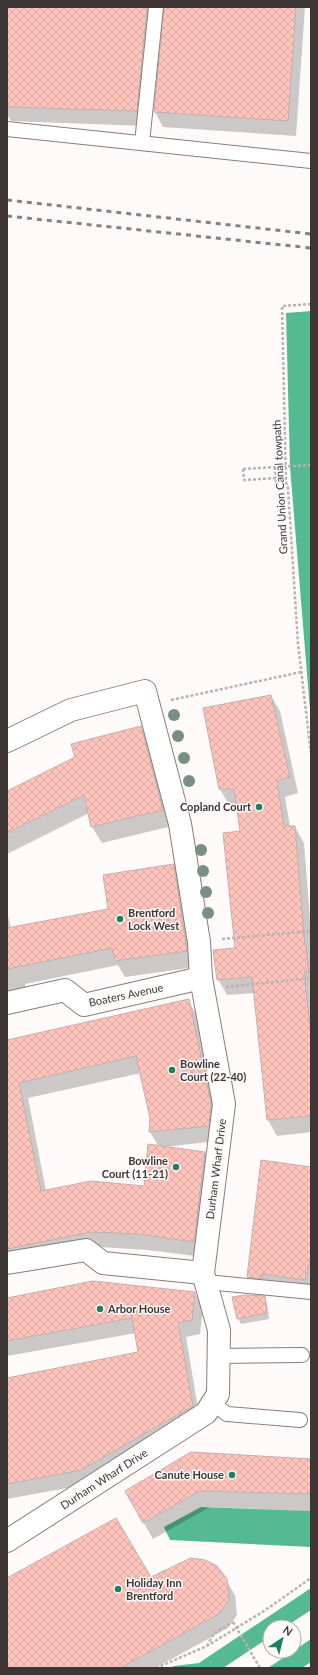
<svg xmlns="http://www.w3.org/2000/svg" width="318" height="1675" viewBox="0 0 318 1675" font-family="Lato,sans-serif">
	<style>
		.water { fill: #55ba91 }
		.shadow { fill: #0003; fill-rule: evenodd }
		.building { fill: url(#building-cross-hatch); stroke: #c2afac }
		.lines { fill: none; stroke-linecap: round; stroke-linejoin: round }
		.service-casing { stroke: #8c7b78; stroke-width: 16 }
		.minor-casing { stroke: #8c7b78; stroke-width: 24 }
		.path { stroke: #b8b3b2; stroke-width: 2.5; stroke-dasharray: 3 2; stroke-linecap: butt }
		.service { stroke: #fff; stroke-width: 14 }
		.minor { stroke: #fff; stroke-width: 22 }
		.rail { stroke: #86817f; stroke-width: 3; stroke-dasharray: 5 5; stroke-linecap: butt }
		.path-bridge { stroke: #b8b3b2; stroke-width: 2.5; stroke-dasharray: 3 2; stroke-linecap: butt }
		.tree { fill: #788f86 }
		.poi-dot { fill: #19825e; stroke: #fefaf9; stroke-width: 1.5 }
		.labels { text-anchor: middle; stroke-width: 3; stroke-linejoin: round; paint-order: stroke }
		.street-label { font-size: 11px; fill: #3d3634; stroke: #fefaf9 }
		.poi-label { font-size: 11px; font-weight: bold; fill: #3d3634; stroke: #fefaf9; text-anchor: start }
	</style>
	<defs>
		<pattern id="building-cross-hatch" width="8" height="8" patternUnits="userSpaceOnUse"><rect width="8" height="8" fill="#fec4bb"/><path d="M0 0l8 8M0 8l8-8" fill="none" stroke="#dba9a1"/></pattern>
	</defs>
	<rect width="100%" height="100%" fill="#fefaf9"/>
	<g class="water">
		<path d="M 311,311 L 311,722 L 290,467 L 286,313 Z"/>
		<path d="M 201,1507 L 311,1511 L 311,1547 L 170,1540 L 164,1527 Z"/>
		<path d="M 311,1588 L 311,1610 L 285,1627 L 270,1627 L 270,1637 L 223,1668 L 170,1668 L 174,1666 L 199,1663 Z"/>
		<path d="M 311,1639 L 311,1662 L 302,1668 L 268,1668 Z"/>
	</g>
	<g class="shadow">
		<path d="M 7,7 L 305,7 L 296,136 L 163,127 L 155,112 L 165,13 L 158,17 L 145,126 L 11,121 L 7,114 Z"/>
		<path d="M 271,696 L 280,711 L 298,793 L 285,797 L 290,827 L 295,827 L 304,843 L 311,931 L 311,1132 L 277,1136 L 268,1120 L 255,993 L 227,995 L 218,979 L 236,949 L 241,832 L 237,804 L 229,805 L 220,789 Z"/>
		<path d="M 141,727 L 150,744 L 172,826 L 102,843 L 92,827 L 89,813 L 7,854 L 7,792 Z"/>
		<path d="M 173,865 L 183,881 L 196,967 L 125,977 L 118,965 L 25,984 L 28,999 L 7,1002 L 7,912 L 11,928 L 109,910 Z"/>
		<path d="M 189,1001 L 197,1016 L 220,1121 L 217,1141 L 164,1147 L 205,1153 L 214,1169 L 203,1257 L 148,1250 L 100,1247 L 7,1266 L 7,1041 ZM 141,1073 L 151,1118 L 150,1132 L 159,1147 L 145,1187 L 46,1191 L 28,1098 Z"/>
		<path d="M 262,1161 L 311,1168 L 311,1296 L 257,1293 L 248,1277 Z"/>
		<path d="M 195,1293 L 203,1307 L 200,1334 L 186,1337 L 200,1421 L 89,1484 L 7,1499 L 7,1379 L 139,1352 L 136,1333 L 7,1356 L 7,1299 Z"/>
		<path d="M 264,1297 L 267,1303 L 269,1319 L 241,1324 L 238,1318 Z"/>
		<path d="M 311,1460 L 311,1511 L 210,1507 L 153,1539 L 126,1492 Z"/>
		<path d="M 151,1578 L 226,1580 L 235,1595 L 237,1615 L 228,1628 L 155,1668 L 7,1668 L 7,1579 Z"/>
	</g>
	<g class="building">
		<path d="M 7,7 L 147,7 L 137,111 L 7,107 Z"/>
		<path d="M 164,7 L 296,7 L 288,121 L 154,112 Z"/>
		<path d="M 271,695 L 290,777 L 277,781 L 284,826 L 295,826 L 305,946 L 306,946 L 309,972 L 304,972 L 311,1036 L 311,1116 L 267,1120 L 252,977 L 217,980 L 213,950 L 235,948 L 223,833 L 240,831 L 234,789 L 219,789 L 203,708 Z"/>
		<path d="M 141,726 L 163,810 L 91,827 L 84,795 L 7,833 L 7,791 L 75,757 L 71,744 Z"/>
		<path d="M 174,864 L 187,951 L 115,961 L 112,948 L 7,969 L 7,928 L 108,909 L 103,875 Z"/>
		<path d="M 189,999 L 211,1104 L 209,1126 L 149,1132 L 150,1118 L 136,1056 L 19,1083 L 41,1191 L 91,1181 L 144,1186 L 148,1144 L 205,1152 L 194,1242 L 138,1234 L 91,1232 L 7,1249 L 7,1040 Z"/>
		<path d="M 261,1160 L 311,1167 L 311,1256 L 305,1280 L 262,1274 L 262,1279 L 247,1277 Z"/>
		<path d="M 93,1281 L 195,1292 L 192,1320 L 178,1323 L 193,1406 L 81,1470 L 7,1484 L 7,1378 L 138,1352 L 132,1318 L 7,1341 L 7,1298 Z"/>
		<path d="M 245,1295 L 265,1296 L 267,1313 L 237,1319 L 232,1297 Z"/>
		<path d="M 191,1452 L 311,1459 L 311,1494 L 200,1491 L 143,1523 L 125,1491 Z"/>
		<path d="M 116,1518 L 151,1577 L 191,1558 L 205,1560 L 217,1566 L 227,1579 L 229,1600 L 219,1614 L 120,1668 L 7,1668 L 7,1578 Z"/>
	</g>
	<g class="lines">
		<g class="service-casing">
			<g id="service">
				<path d="M 7,129 L 311,161"/>
				<path d="M 142,143 L 156,7"/>
				<path d="M 206,1282 L 311,1292"/>
				<path d="M 219,1356 L 302,1355"/>
				<path d="M 212,1403 L 227,1414 L 300,1420"/>
			</g>
		</g>
		<g class="minor-casing">
			<g id="minor">
				<path d="M 7,741 L 71,710 L 145,691 L 180,824 L 199,942 L 201,978 L 224,1104 L 203,1273 L 219,1330 L 218,1394 L 206,1413 L 7,1541"/>
				<path d="M 7,1003 L 65,990 L 84,1005 L 201,978"/>
				<path d="M 7,1263 L 86,1250 L 103,1263 L 203,1273"/>
			</g>
		</g>
		<g class="path">
			<path d="M 311,304 L 282,306 L 286,482 L 288,488 L 298,644 L 311,754"/>
			<path d="M 275,467 L 276,478"/>
			<path d="M 243,469 L 244,480 L 276,478 L 276,489 L 288,488"/>
			<path d="M 171,700 L 301,672"/>
			<path d="M 222,939 L 311,931"/>
			<path d="M 226,987 L 311,978"/>
			<path d="M 207,1646 L 214,1633 L 233,1622"/>
			<path d="M 156,1668 L 207,1646 L 264,1611 L 311,1578"/>
		</g>
		<use href="#service" class="service"/>
		<use href="#minor" class="minor"/>
		<g class="rail">
			<path d="M 7,200 L 311,234"/>
			<path d="M 7,216 L 311,248"/>
		</g>
		<g class="path-bridge">
			<path d="M 243,469 L 311,465"/>
			<path d="M 233,1622 L 260,1668"/>
		</g>
	</g>
	<g class="tree">
		<circle cx="174" cy="715" r="6"/>
		<circle cx="178" cy="736" r="6"/>
		<circle cx="184" cy="758" r="6"/>
		<circle cx="189" cy="781" r="6"/>
		<circle cx="201" cy="850" r="6"/>
		<circle cx="203" cy="871" r="6"/>
		<circle cx="206" cy="892" r="6"/>
		<circle cx="208" cy="913" r="6"/>
	</g>
	<g class="poi-dot">
		<circle cx="259" cy="807" r="4"/>
		<circle cx="120" cy="919" r="4"/>
		<circle cx="172" cy="1070" r="4"/>
		<circle cx="176" cy="1167" r="4"/>
		<circle cx="100" cy="1309" r="4"/>
		<circle cx="232" cy="1475" r="4"/>
		<circle cx="118" cy="1589" r="4"/>
	</g>
	<g class="labels">
		<g class="street-label">
			<text transform="translate(280 487) rotate(-93)" y="4">Grand Union Canal towpath</text>
			<text transform="translate(126 995) rotate(-12)" y="4">Boaters Avenue</text>
			<text transform="translate(216 1169) rotate(-83)" y="4">Durham Wharf Drive</text>
			<text transform="translate(104 1479) rotate(-33)" y="4">Durham Wharf Drive</text>
		</g>
		<g class="poi-label">
			<text x="251" y="811" text-anchor="end">Copland Court</text>
			<text x="128" y="917">Brentford<tspan x="128" dy="13">Lock West</tspan></text>
			<text x="180" y="1068">Bowline<tspan x="180" dy="13">Court (22-40)</tspan></text>
			<text x="168" y="1165" text-anchor="end">Bowline<tspan x="168" dy="13">Court (11-21)</tspan></text>
			<text x="108" y="1313">Arbor House</text>
			<text x="224" y="1479" text-anchor="end">Canute House</text>
			<text x="126" y="1587">Holiday Inn<tspan x="126" dy="13">Brentford</tspan></text>
		</g>
	</g>
	<rect width="318" height="1675" fill="none" stroke="#3d3634" stroke-width="16"/>
	<g transform="translate(282 1639) rotate(35)"><circle r="19" fill="#fefaf9" stroke="#b1acaa"/>
	<path d="M0-3L7 15L0 10L-7 15Z" fill="#19825e"/>
	<text y="-6" font-size="11" font-weight="bold" text-anchor="middle" fill="#3d3634">N</text>
	</g>
</svg>
